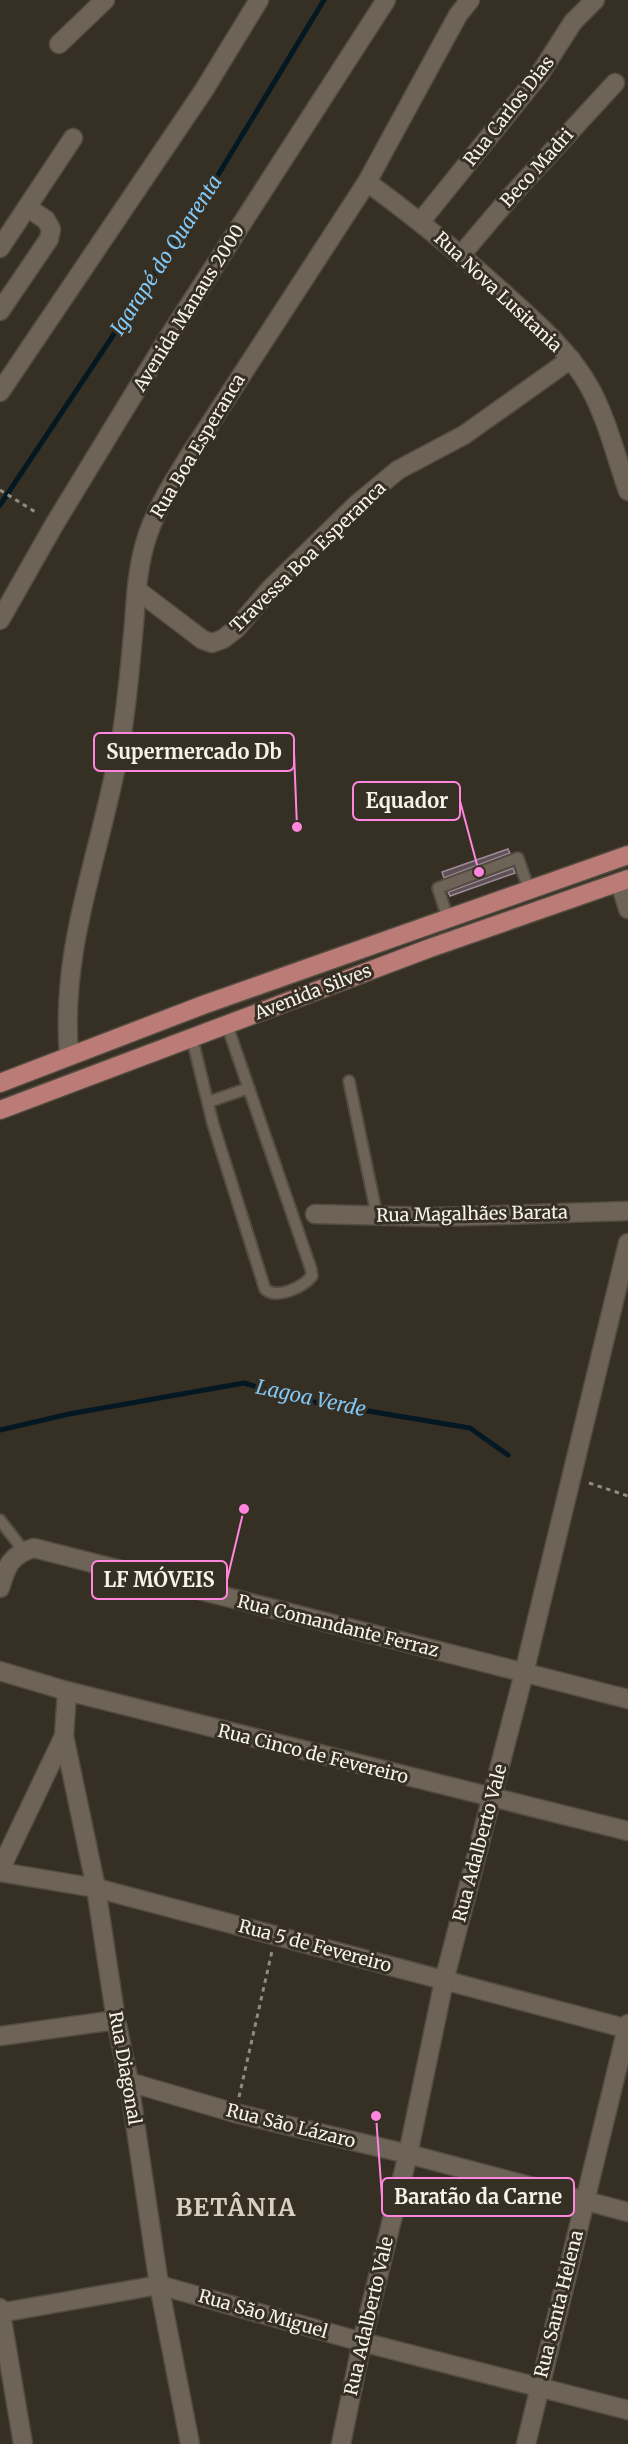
<svg xmlns="http://www.w3.org/2000/svg" width="628" height="2444" viewBox="0 0 628 2444" font-family="Merriweather,serif">
	<style>
		.lines { fill: none; stroke-linecap: round; stroke-linejoin: round }
		.stream { stroke: #041824; stroke-width: 5 }
		.building { fill: #5f5058; stroke: #9c8c95; stroke-width: 1.5 }
		.service-casing { stroke: #524c41; stroke-width: 14 }
		.minor-casing { stroke: #524c41; stroke-width: 21 }
		.tertiary-casing { stroke: #524c41; stroke-width: 21 }
		.primary-casing { stroke: #524c41; stroke-width: 21 }
		.path { stroke: #918b81; stroke-width: 3; stroke-dasharray: 4.5 4.5; stroke-linecap: butt }
		.service { stroke: #6d6457; stroke-width: 10 }
		.minor { stroke: #6d6457; stroke-width: 18 }
		.tertiary { stroke: #6d6457; stroke-width: 18 }
		.primary { stroke: #bb7b76; stroke-width: 18 }
		.labels { text-anchor: middle; stroke-width: 6; stroke-linejoin: round; paint-order: stroke }
		.street-label { font-size: 18px; fill: #f7f2ea; stroke: #362f23 }
		.water-label { font-size: 20px; font-style: italic; fill: #81c8f6; stroke: #362f23 }
		.district-label { font-size: 24px; font-weight: bold; letter-spacing: 1.5px; fill: #dad0c1; stroke: #362f23 }
		.leader { fill: none; stroke: #ff85de; stroke-width: 2 }
		.callout-dot { fill: #ff85de; stroke: #362f23; stroke-width: 2 }
		.callout { fill: #362f23; stroke: #ff85de; stroke-width: 2 }
		.callout-label { font-size: 20px; text-anchor: middle; font-weight: bold; fill: #f7f2ea }
	</style>
	<rect width="100%" height="100%" fill="#362f23"/>
	<g class="lines">
		<g class="stream">
			<path d="M 0,505 L 198,208 L 324,0"/>
			<path d="M 0,1430 L 69,1414 L 244,1383 L 296,1399 L 470,1428 L 508,1455"/>
		</g>
	</g>
	<g class="building">
		<path d="M 508,849 L 510,853 L 444,878 L 442,872 Z"/>
		<path d="M 513,868 L 515,873 L 450,896 L 448,892 Z"/>
	</g>
	<g class="lines">
		<g class="service-casing">
			<g id="service">
				<path d="M 448,919 L 438,888 L 518,858 L 529,890"/>
				<path d="M 192,1038 L 213,1124 L 265,1289 C 277,1300 303,1287 312,1276 L 311,1269 L 227,1025"/>
				<path d="M 349,1081 L 377,1216"/>
				<path d="M 208,1102 L 249,1088"/>
				<path d="M 0,1520 L 24,1551"/>
			</g>
		</g>
		<g class="minor-casing">
			<g id="minor">
				<path d="M 59,44 L 105,0"/>
				<path d="M 367,182 C 416,218 463,256 508,297 C 538,324 571,353 590,388 C 607,419 616,457 628,491"/>
				<path d="M 421,221 L 539,75 L 573,22 L 595,0"/>
				<path d="M 0,248 L 73,138"/>
				<path d="M 461,255 L 511,196 L 615,83"/>
				<path d="M 0,311 L 49,239 L 51,229 L 46,220 L 27,207"/>
				<path d="M 137,590 L 203,640 L 212,643 L 223,639 L 236,629 L 270,589 L 314,546 L 357,504 L 398,470 L 464,435 L 571,359"/>
				<path d="M 69,1055 C 60,947 100,855 119,751 C 127,709 130,666 134,624 C 136,593 138,563 148,534 C 158,505 175,479 191,453 L 367,182 L 458,15 L 470,0"/>
				<path d="M 315,1214 L 435,1217 L 628,1211"/>
				<path d="M 0,1588 C 6,1567 11,1554 34,1548 L 628,1699"/>
				<path d="M 0,1671 L 67,1691 L 628,1831"/>
				<path d="M 67,1691 L 64,1736 L 96,1888 L 116,2020 L 129,2082 L 159,2285 L 190,2444"/>
				<path d="M 0,1870 L 64,1736"/>
				<path d="M 0,1872 L 96,1888 L 628,2029"/>
				<path d="M 0,2036 L 116,2020"/>
				<path d="M 129,2082 L 235,2113 L 408,2154 L 628,2212"/>
				<path d="M 0,2308 L 23,2444"/>
				<path d="M 0,2313 L 159,2285 L 362,2342 L 628,2410"/>
				<path d="M 526,2444 L 628,2024"/>
			</g>
		</g>
		<g class="tertiary-casing">
			<g id="tertiary">
				<path d="M 0,392 L 204,90 L 259,0"/>
				<path d="M 0,620 L 54,525 L 168,338 L 386,0"/>
				<path d="M 620,882 L 628,909"/>
				<path d="M 341,2444 L 362,2342 L 408,2154 L 444,1981 L 524,1673 L 628,1243"/>
			</g>
		</g>
		<g class="primary-casing">
			<g id="primary">
				<path d="M 0,1083 L 203,1005 L 628,855"/>
				<path d="M 0,1110 L 430,948 L 628,879"/>
			</g>
		</g>
		<g class="path">
			<path d="M 0,490 L 37,513"/>
			<path d="M 589,1483 L 628,1496"/>
			<path d="M 239,2097 L 272,1951"/>
		</g>
		<use href="#service" class="service"/>
		<use href="#minor" class="minor"/>
		<use href="#tertiary" class="tertiary"/>
		<use href="#primary" class="primary"/>
	</g>
	<g class="labels">
		<g class="street-label">
			<text transform="translate(509 111) rotate(-52)" y="6">Rua Carlos Dias</text>
			<text transform="translate(537 168) rotate(-48)" y="6">Beco Madri</text>
			<text transform="translate(498 292) rotate(43)" y="6">Rua Nova Lusitania</text>
			<text transform="translate(189 308) rotate(-58)" y="6">Avenida Manaus 2000</text>
			<text transform="translate(198 446) rotate(-59)" y="6">Rua Boa Esperanca</text>
			<text transform="translate(308 557) rotate(-44)" y="6">Travessa Boa Esperanca</text>
			<text transform="translate(313 992) rotate(-21)" y="6">Avenida Silves</text>
			<text transform="translate(472 1214) rotate(-1)" y="6">Rua Magalhães Barata</text>
			<text transform="translate(338 1626) rotate(14)" y="6">Rua Comandante Ferraz</text>
			<text transform="translate(313 1754) rotate(14)" y="6">Rua Cinco de Fevereiro</text>
			<text transform="translate(480 1843) rotate(-75)" y="6">Rua Adalberto Vale</text>
			<text transform="translate(315 1946) rotate(15)" y="6">Rua 5 de Fevereiro</text>
			<text transform="translate(125 2068) rotate(80)" y="6">Rua Diagonal</text>
			<text transform="translate(291 2126) rotate(14)" y="6">Rua São Lázaro</text>
			<text transform="translate(559 2304) rotate(-76)" y="6">Rua Santa Helena</text>
			<text transform="translate(263 2314) rotate(16)" y="6">Rua São Miguel</text>
			<text transform="translate(369 2316) rotate(-77)" y="6">Rua Adalberto Vale</text>
		</g>
		<g class="water-label">
			<text transform="translate(166 255) rotate(-57)" y="7">Igarapé do Quarenta</text>
			<text transform="translate(311 1398) rotate(12)" y="7">Lagoa Verde</text>
		</g>
		<g class="district-label">
			<text x="236" y="2216">BETÂNIA</text>
		</g>
	</g>
	<path class="leader" d="M297 827L294 752M479 872L460 801M244 1509L227 1580M376 2116L382 2197"/>
	<g class="callout-dot">
		<circle cx="297" cy="827" r="6"/>
		<circle cx="479" cy="872" r="6"/>
		<circle cx="244" cy="1509" r="6"/>
		<circle cx="376" cy="2116" r="6"/>
	</g>
	<g class="callout">
		<rect x="94" y="733" width="200" height="38" rx="6"/>
		<rect x="353" y="782" width="107" height="38" rx="6"/>
		<rect x="92" y="1561" width="135" height="38" rx="6"/>
		<rect x="382" y="2178" width="192" height="38" rx="6"/>
	</g>
	<g class="callout-label">
		<text x="194" y="759">Supermercado Db</text>
		<text x="407" y="808">Equador</text>
		<text x="159" y="1587">LF MÓVEIS</text>
		<text x="478" y="2204">Baratão da Carne</text>
	</g>
</svg>
